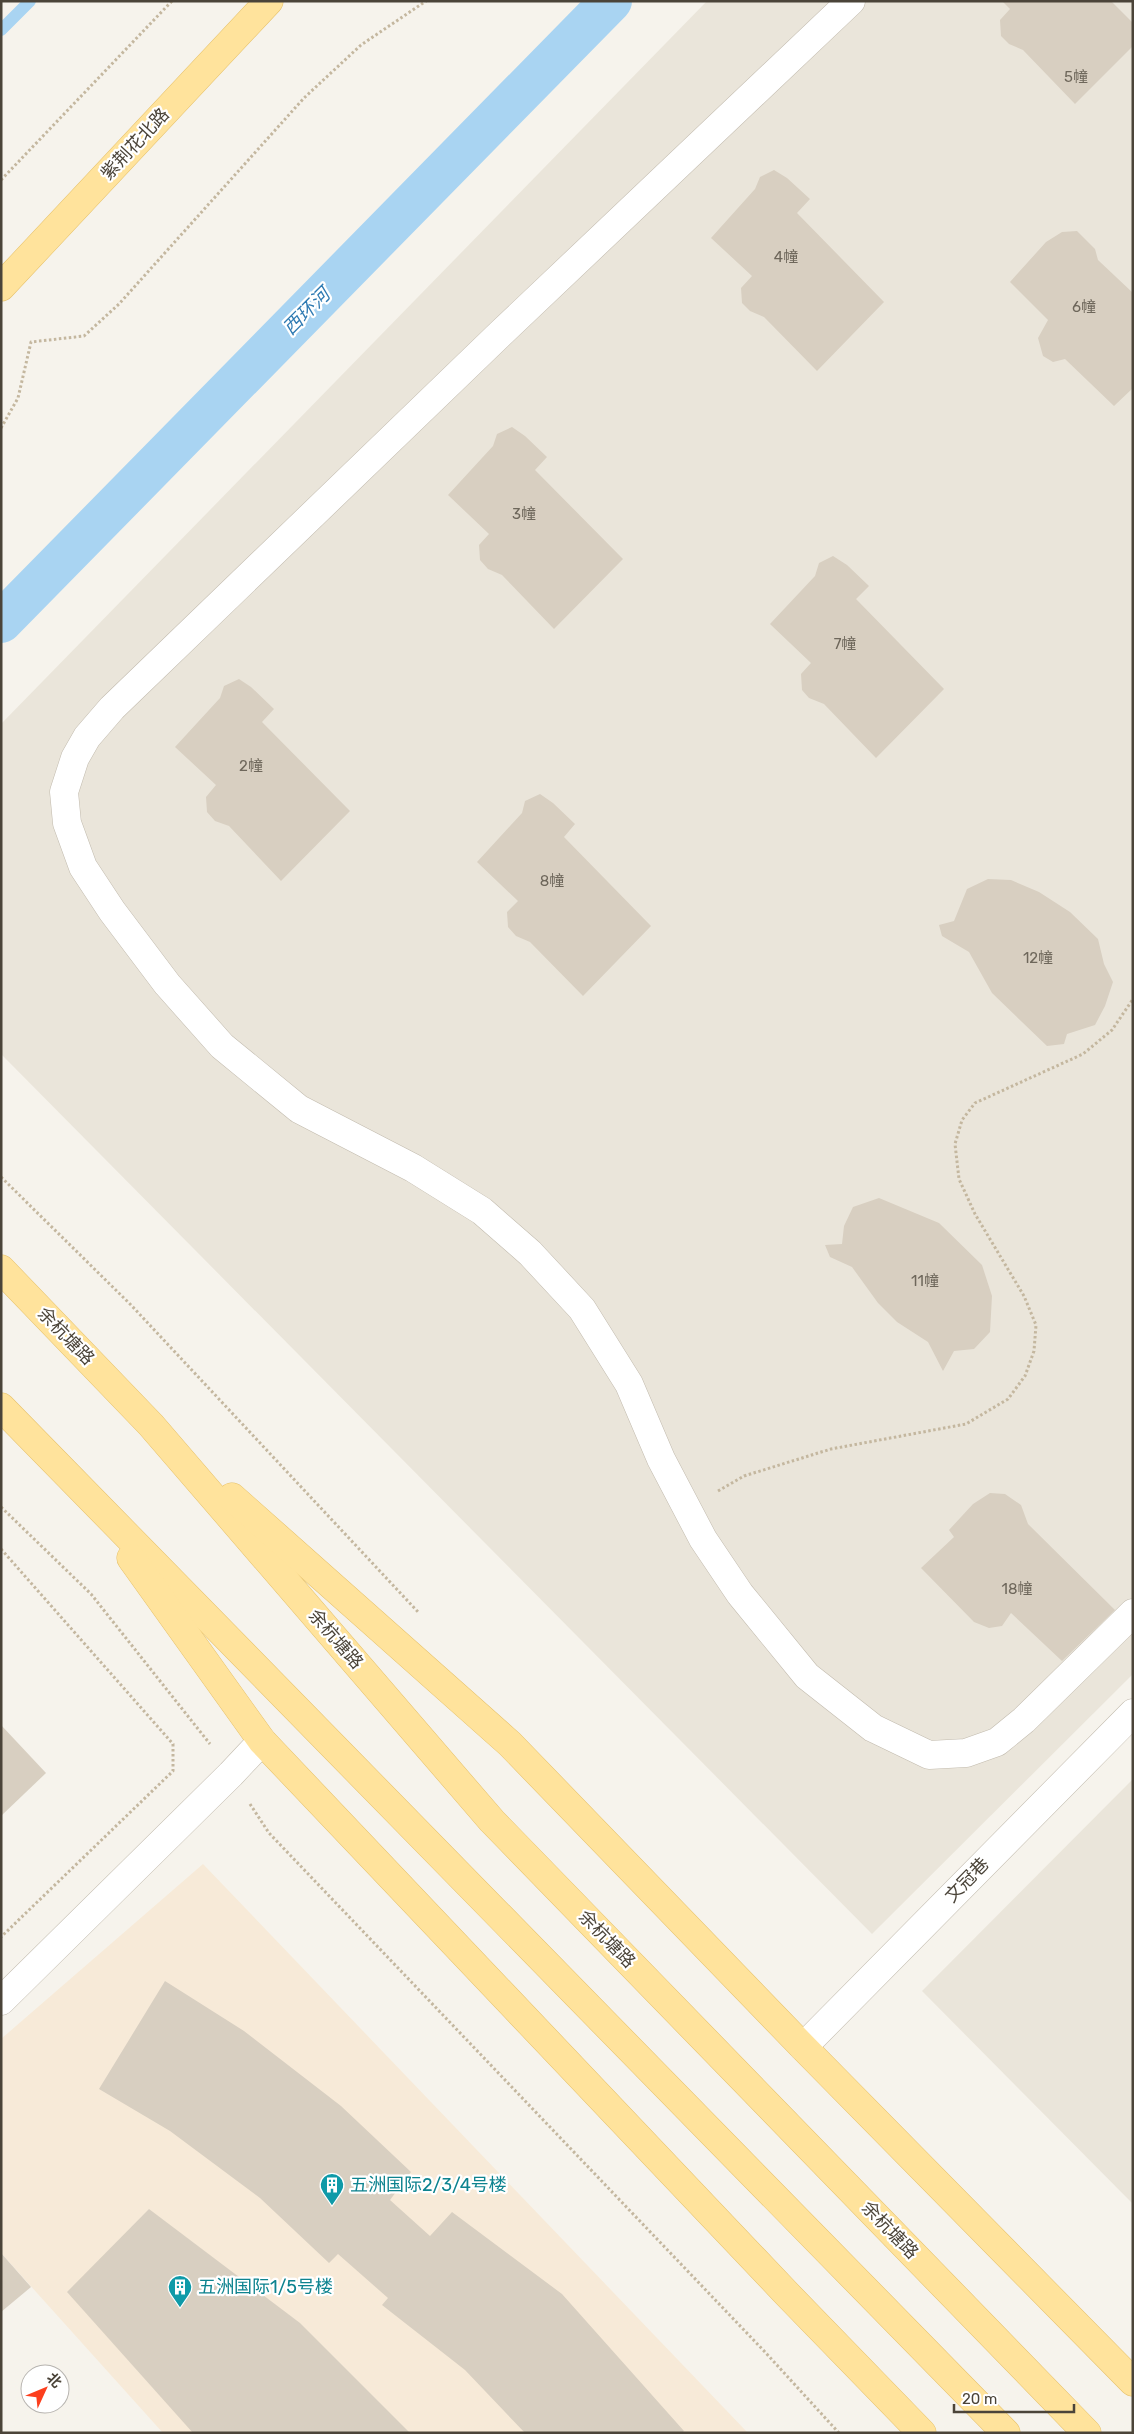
<svg xmlns="http://www.w3.org/2000/svg" width="1134" height="2434" viewBox="0 0 1134 2434" font-family="Rubik,'Noto Sans SC',sans-serif">
	<style>
		.residential { fill: #eae5da }
		.commercial { fill: #f7ead8 }
		.lines { fill: none; stroke-linecap: round; stroke-linejoin: round }
		.stream { stroke: #a9d4f2; stroke-width: 12 }
		.canal { stroke: #a9d4f2; stroke-width: 42 }
		.building { fill: #d8cfc1 }
		.minor-casing { stroke: #c2bbae; stroke-width: 29 }
		.major-casing { stroke: #e6c16a; stroke-width: 29 }
		.path { stroke: #c4b79f; stroke-width: 3; stroke-dasharray: 2.5 2.5; stroke-linecap: butt }
		.minor { stroke: #fff; stroke-width: 28 }
		.major { stroke: #ffe39c; stroke-width: 28 }
		.labels { text-anchor: middle; stroke-width: 4.5; stroke-linejoin: round; paint-order: stroke }
		.number-label { font-size: 15px; fill: #6e675b }
		.street-label { font-size: 18px; fill: #4b4439; stroke: #fff }
		.culture-label { font-size: 18px; fill: #0d838f; stroke: #fff; text-anchor: start }
		.water-label { font-size: 19px; font-style: italic; fill: #2e7ab2; stroke: #fff }
	</style>
	<rect width="100%" height="100%" fill="#f6f3ec"/>
	<g class="residential">
		<path d="M 707,1 L 1133,1 L 1133,1674 L 872,1934 L 1,1054 L 1,724 Z"/>
		<path d="M 1133,1779 L 1133,2204 L 922,1991 Z"/>
	</g>
	<path class="commercial" d="M 203,1864 L 748,2433 L 163,2433 L 1,2253 L 1,2039 Z"/>
	<g class="lines">
		<path class="stream" d="M 1,30 L 30,1"/>
		<path class="canal" d="M 1,622 L 611,1"/>
	</g>
	<g class="building">
		<path d="M 1002,1 L 1111,1 L 1133,23 L 1133,46 L 1075,104 L 1023,50 L 1009,44 L 1001,36 L 1000,20 L 1010,9 Z"/>
		<path d="M 774,170 L 787,178 L 810,199 L 797,213 L 884,302 L 817,371 L 764,317 L 750,311 L 742,303 L 741,288 L 752,276 L 711,238 L 755,189 L 760,177 Z"/>
		<path d="M 1077,231 L 1095,249 L 1098,260 L 1133,293 L 1133,388 L 1114,406 L 1065,359 L 1053,362 L 1043,356 L 1038,338 L 1048,320 L 1010,282 L 1046,242 L 1062,232 Z"/>
		<path d="M 512,427 L 525,436 L 547,457 L 535,470 L 623,559 L 554,629 L 502,575 L 488,569 L 480,560 L 479,545 L 489,534 L 448,495 L 493,446 L 497,434 Z"/>
		<path d="M 833,556 L 847,565 L 869,586 L 856,599 L 944,689 L 876,758 L 824,704 L 809,698 L 802,690 L 801,674 L 811,663 L 770,624 L 815,576 L 819,563 Z"/>
		<path d="M 239,679 L 251,687 L 274,709 L 262,722 L 350,811 L 281,881 L 229,826 L 215,821 L 207,812 L 206,797 L 216,785 L 175,747 L 220,698 L 224,686 Z"/>
		<path d="M 540,794 L 553,803 L 575,824 L 564,837 L 651,926 L 583,996 L 530,942 L 516,936 L 508,927 L 507,912 L 518,901 L 477,862 L 522,813 L 525,801 Z"/>
		<path d="M 988,879 L 1011,880 L 1039,892 L 1070,912 L 1098,939 L 1104,964 L 1113,982 L 1105,1006 L 1095,1025 L 1067,1034 L 1064,1044 L 1047,1046 L 992,993 L 969,952 L 942,936 L 939,925 L 954,921 L 967,889 Z"/>
		<path d="M 879,1198 L 939,1223 L 982,1265 L 992,1296 L 990,1332 L 974,1349 L 954,1351 L 943,1371 L 928,1342 L 897,1322 L 878,1303 L 852,1267 L 830,1257 L 825,1245 L 842,1244 L 844,1226 L 853,1207 Z"/>
		<path d="M 990,1493 L 1005,1494 L 1021,1505 L 1028,1524 L 1115,1610 L 1062,1661 L 1011,1613 L 1002,1626 L 989,1628 L 974,1622 L 921,1568 L 954,1537 L 949,1530 L 973,1504 Z"/>
		<path d="M 1,1725 L 46,1773 L 1,1816 Z"/>
		<path d="M 165,1981 L 244,2031 L 341,2106 L 411,2172 L 390,2200 L 430,2236 L 452,2212 L 562,2294 L 684,2431 L 682,2433 L 525,2433 L 465,2370 L 382,2305 L 388,2298 L 338,2254 L 329,2263 L 260,2198 L 170,2131 L 99,2089 Z"/>
		<path d="M 149,2209 L 300,2323 L 410,2433 L 193,2433 L 67,2292 Z"/>
		<path d="M 1,2253 L 31,2287 L 1,2312 Z"/>
	</g>
	<g class="lines">
		<g class="minor-casing">
			<g id="minor">
				<path d="M 851,1 L 500,334 L 112,708 L 87,737 L 75,758 L 64,792 L 67,823 L 83,867 L 112,911 L 167,984 L 222,1046 L 299,1109 L 413,1168 L 482,1211 L 530,1253 L 582,1309 L 629,1384 L 661,1459 L 703,1539 L 740,1594 L 807,1676 L 873,1728 L 929,1755 L 966,1753 L 997,1742 L 1024,1720 L 1133,1613"/>
				<path d="M 1,2001 L 231,1774 L 262,1741"/>
				<path d="M 803,2047 L 1133,1713"/>
			</g>
		</g>
		<g class="major-casing">
			<g id="major">
				<path d="M 1,287 L 269,1"/>
				<path d="M 1,1269 L 151,1425 L 492,1821 L 1087,2433"/>
				<path d="M 1,1407 L 1006,2433"/>
				<path d="M 232,1497 L 510,1744 L 803,2047 L 1133,2382"/>
				<path d="M 131,1558 L 262,1741 L 787,2294 L 922,2433"/>
			</g>
		</g>
		<g class="path">
			<path d="M 1,180 L 172,1"/>
			<path d="M 1,428 L 18,398 L 31,342 L 84,336 L 119,304 L 304,98 L 361,45 L 426,1"/>
			<path d="M 1,1177 L 131,1305 L 419,1613"/>
			<path d="M 718,1491 L 744,1476 L 831,1449 L 966,1424 L 1008,1399 L 1025,1376 L 1034,1351 L 1036,1325 L 1024,1296 L 975,1214 L 959,1179 L 955,1144 L 962,1120 L 975,1103 L 1083,1054 L 1112,1030 L 1133,999"/>
			<path d="M 1,1507 L 91,1594 L 210,1744"/>
			<path d="M 1,1549 L 173,1744 L 173,1771 L 1,1937"/>
			<path d="M 250,1804 L 269,1833 L 765,2352 L 839,2433"/>
		</g>
		<use href="#minor" class="minor"/>
		<use href="#major" class="major"/>
	</g>
	<defs>
		<g id="building-pin" transform="scale(1.25)"><path d="M0 17L-7.5 6A9.5 9.5 0 1 1 7.5 6Z" fill="#0f9aa8" stroke="#fff"/><path d="M-4-6H4V6H1V3H-1V6H-4ZM-2.5-4.3h1.7v1.8h-1.7ZM.8-4.3h1.7v1.8H.8ZM-2.5-1h1.7V.8h-1.7ZM.8-1h1.7V.8H.8Z" fill="#fff"/></g>
	</defs>
	<g fill-rule="evenodd">
		<use href="#building-pin" x="332" y="2185"/>
		<use href="#building-pin" x="180" y="2287"/>
	</g>
	<g class="labels">
		<g class="number-label">
			<text x="1076" y="82">5幢</text>
			<text x="786" y="262">4幢</text>
			<text x="1084" y="312">6幢</text>
			<text x="524" y="519">3幢</text>
			<text x="845" y="649">7幢</text>
			<text x="251" y="771">2幢</text>
			<text x="552" y="886">8幢</text>
			<text x="1038" y="963">12幢</text>
			<text x="925" y="1286">11幢</text>
			<text x="1017" y="1594">18幢</text>
		</g>
		<g class="street-label">
			<text transform="translate(135 144) rotate(-47)" y="6">紫荆花北路</text>
			<text transform="translate(66 1336) rotate(46)" y="6">余杭塘路</text>
			<text transform="translate(336 1639) rotate(49)" y="6">余杭塘路</text>
			<text transform="translate(967 1880) rotate(-46)" y="6">文冠巷</text>
			<text transform="translate(607 1939) rotate(46)" y="6">余杭塘路</text>
			<text transform="translate(890 2230) rotate(46)" y="6">余杭塘路</text>
		</g>
		<g class="culture-label">
			<text x="350" y="2191">五洲国际2/3/4号楼</text>
			<text x="198" y="2293">五洲国际1/5号楼</text>
		</g>
		<g class="water-label">
			<text transform="translate(306 311) rotate(-45)" y="7">西环河</text>
		</g>
	</g>
	<rect width="1134" height="2434" fill="none" stroke="#4b4439" stroke-width="5"/>
	<g transform="translate(45 2389) rotate(46)"><circle r="24" fill="#ffffff" stroke="#b7b4b0"/>
	<path d="M0-4L9 19L0 12L-9 19Z" fill="#fc3f1d"/>
	<text y="-8" font-size="14" font-weight="bold" text-anchor="middle" fill="#4b4439">北</text>
	</g>
	<path d="M954 2404v8h120v-8" fill="none" stroke="#4b4439" stroke-width="2.5"/>
	<text x="962" y="2404" font-size="15" fill="#4b4439" stroke="#ffffff" stroke-width="4" paint-order="stroke">20 m</text>
</svg>
